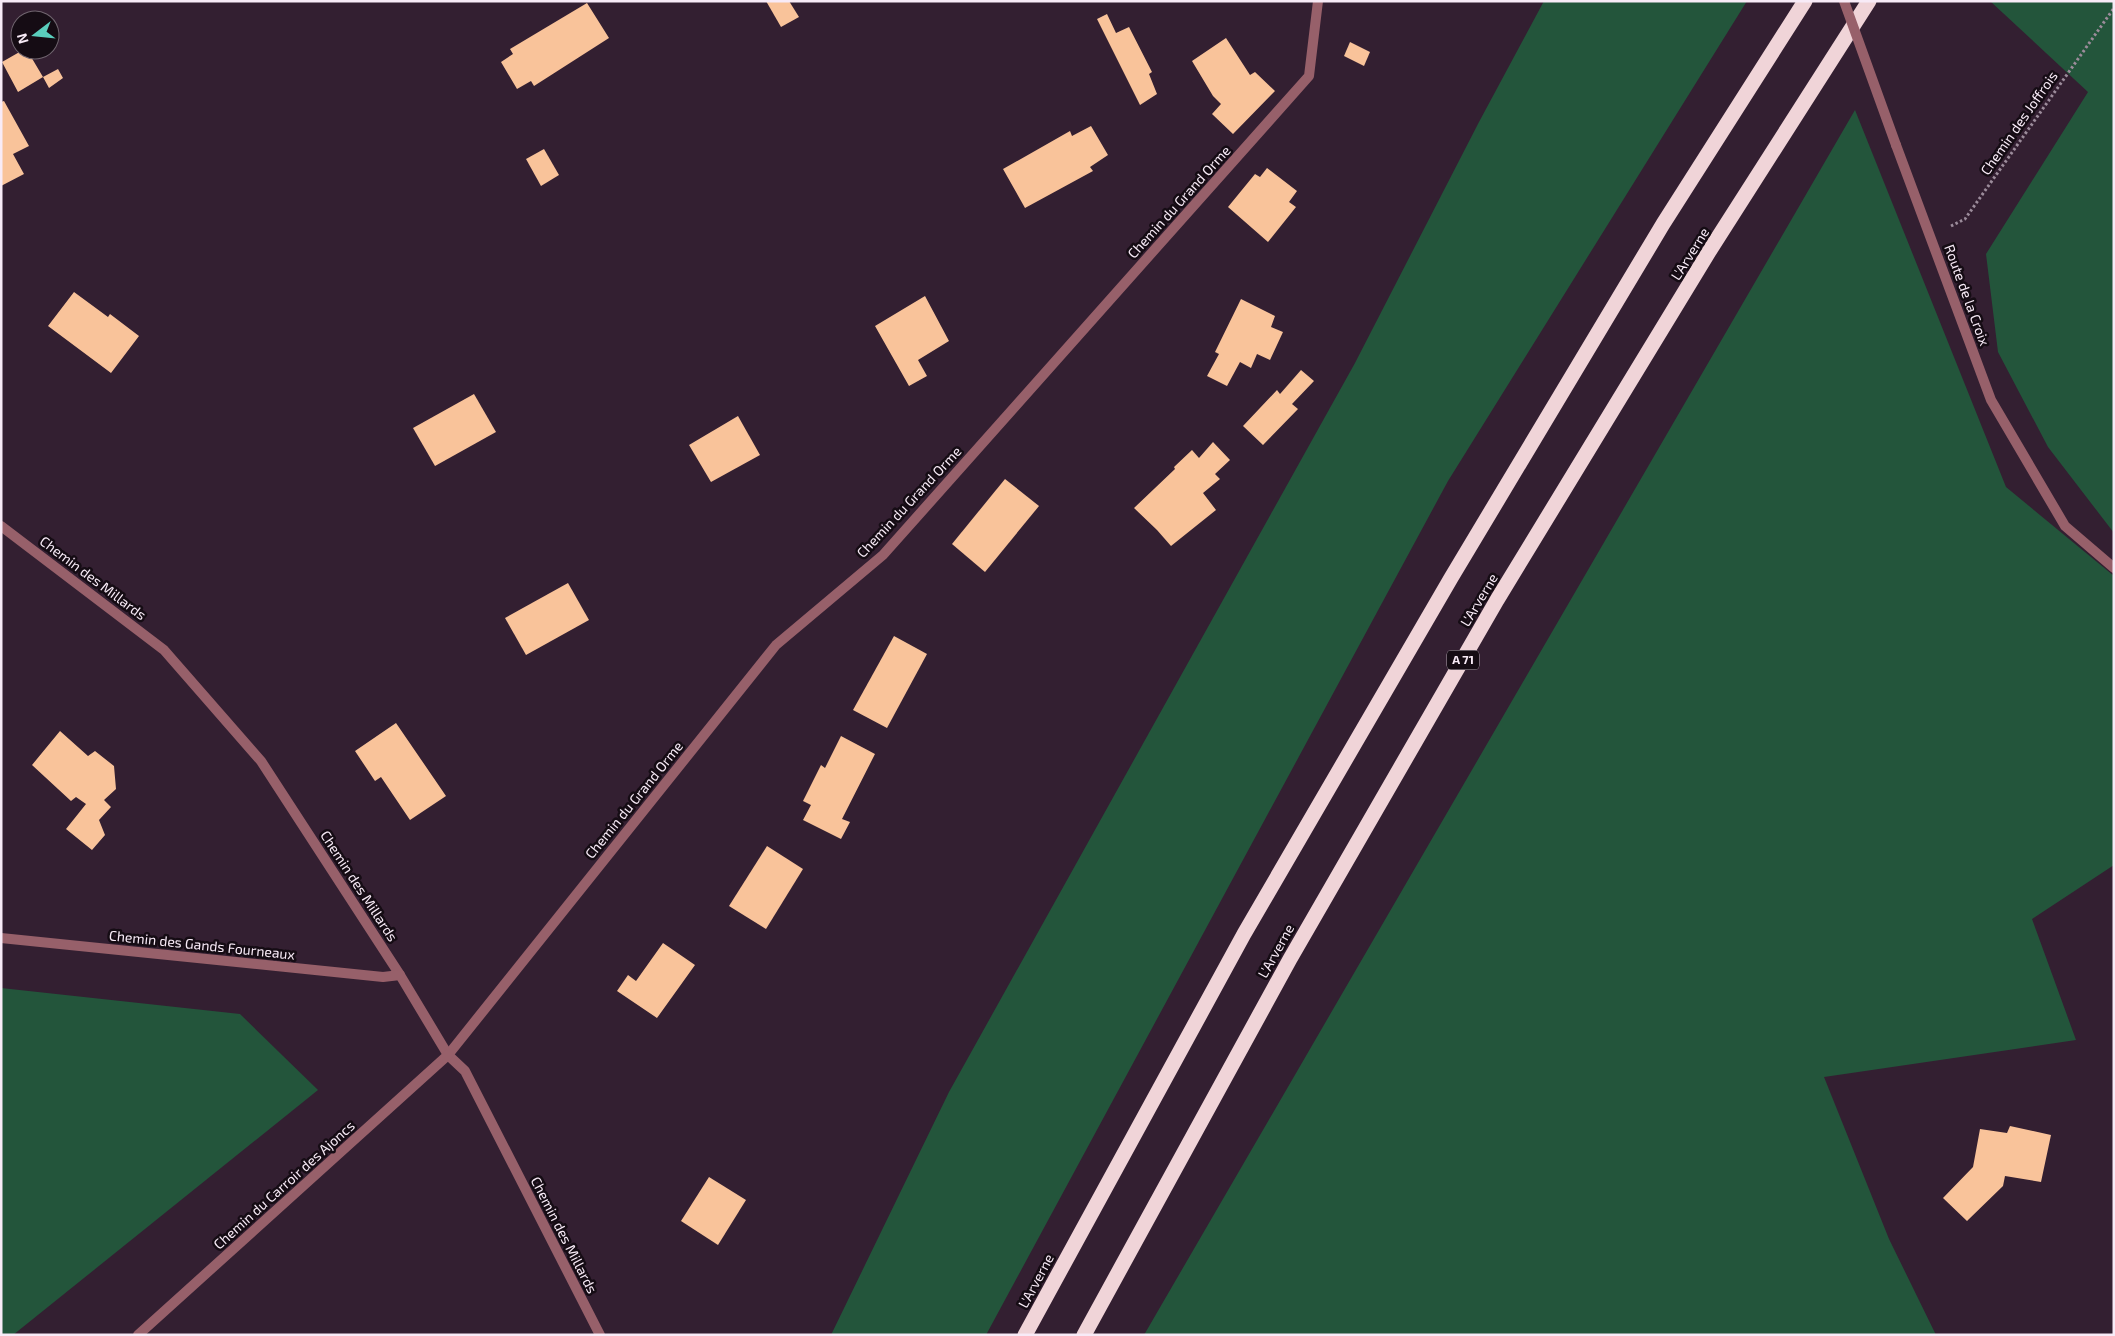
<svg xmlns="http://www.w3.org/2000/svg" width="2115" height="1336" viewBox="0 0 2115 1336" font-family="'Exo 2',sans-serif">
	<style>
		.green { fill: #23553b }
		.building { fill: #f9c39a }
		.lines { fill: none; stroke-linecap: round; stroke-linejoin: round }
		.path { stroke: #9c8c9b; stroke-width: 3; stroke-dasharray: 2.5 2.5; stroke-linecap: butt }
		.street { stroke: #97606a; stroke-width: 10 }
		.highway { stroke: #f0d4d8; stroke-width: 15 }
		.street-bridge { stroke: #97606a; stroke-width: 10 }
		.labels { text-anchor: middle; stroke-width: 5; stroke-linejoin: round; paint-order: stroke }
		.shield { fill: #150c14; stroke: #b4a8b3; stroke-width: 1 }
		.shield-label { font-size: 12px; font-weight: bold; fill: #f8ebf7 }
		.street-label { font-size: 14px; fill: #f8ebf7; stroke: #150c14 }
	</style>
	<rect width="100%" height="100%" fill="#331f31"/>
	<g class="green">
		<path d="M 1544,1 L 1747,1 L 1448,481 L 986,1335 L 831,1335 L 949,1092 L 1355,363 L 1479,122 Z"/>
		<path d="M 1990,1 L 2114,1 L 2114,533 L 2048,447 L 1998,352 L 1986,254 L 2088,92 Z"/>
		<path d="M 1855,110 L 2006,487 L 2114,576 L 2114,865 L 2032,919 L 2076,1040 L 1824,1077 L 1889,1239 L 1936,1335 L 1144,1335 Z"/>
		<path d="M 1,988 L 240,1014 L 318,1090 L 13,1335 L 1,1335 Z"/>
	</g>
	<g class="building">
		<path d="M 766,1 L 789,1 L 799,17 L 781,27 Z"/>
		<path d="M 587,3 L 609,38 L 534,86 L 531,81 L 517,89 L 501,62 L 513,54 L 510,49 Z"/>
		<path d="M 1107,14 L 1116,33 L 1129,27 L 1152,72 L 1149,74 L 1157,94 L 1140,105 L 1097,19 Z"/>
		<path d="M 1226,38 L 1250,75 L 1255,72 L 1275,91 L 1233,134 L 1212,114 L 1221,104 L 1213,96 L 1192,61 Z"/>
		<path d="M 1350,42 L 1370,52 L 1364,66 L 1344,56 Z"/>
		<path d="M 23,50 L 27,50 L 43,77 L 58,69 L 63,78 L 49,88 L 43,77 L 18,92 L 2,62 Z"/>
		<path d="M 4,101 L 29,146 L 13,154 L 24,174 L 1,186 L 1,102 Z"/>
		<path d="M 1091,126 L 1108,155 L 1090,167 L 1093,171 L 1025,208 L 1003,169 L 1070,131 L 1072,136 Z"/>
		<path d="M 544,149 L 559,175 L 541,186 L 526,159 Z"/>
		<path d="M 1267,168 L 1297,191 L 1289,202 L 1296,207 L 1268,242 L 1228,207 L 1255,174 L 1260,177 Z"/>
		<path d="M 74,292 L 108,317 L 110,314 L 139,336 L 111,373 L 48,326 Z"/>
		<path d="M 925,296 L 949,341 L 918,360 L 927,376 L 909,386 L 875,326 Z"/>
		<path d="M 1241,299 L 1275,316 L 1271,327 L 1283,332 L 1270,360 L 1257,354 L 1251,368 L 1240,362 L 1227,386 L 1207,376 L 1219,354 L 1215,352 Z"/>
		<path d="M 1301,370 L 1314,381 L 1292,404 L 1298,409 L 1263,445 L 1243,426 L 1277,390 L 1280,394 Z"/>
		<path d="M 474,394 L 496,432 L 435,466 L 413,428 Z"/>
		<path d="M 738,416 L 760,455 L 711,482 L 689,445 Z"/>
		<path d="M 1213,442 L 1230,460 L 1215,474 L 1220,479 L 1203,493 L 1216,510 L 1171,546 L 1157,530 L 1134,508 L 1175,469 L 1174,467 L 1192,450 L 1199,458 Z"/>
		<path d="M 1005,479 L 1039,506 L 985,572 L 952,544 Z"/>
		<path d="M 568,583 L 589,620 L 526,655 L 505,618 Z"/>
		<path d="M 894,636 L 927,654 L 887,728 L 853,710 Z"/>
		<path d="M 396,723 L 446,796 L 410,820 L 381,777 L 375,781 L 355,751 Z"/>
		<path d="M 60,731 L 88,756 L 95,751 L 114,766 L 116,789 L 104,800 L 111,807 L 99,820 L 105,835 L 92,850 L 66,829 L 86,804 L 76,797 L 71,801 L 32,765 Z"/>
		<path d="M 841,736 L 875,754 L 842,819 L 850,822 L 841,839 L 803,820 L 811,805 L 803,801 L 821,765 L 825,768 Z"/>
		<path d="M 767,846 L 803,869 L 766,929 L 729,906 Z"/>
		<path d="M 663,943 L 695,965 L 657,1018 L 617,991 L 628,975 L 636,981 Z"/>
		<path d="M 2010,1126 L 2051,1135 L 2041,1182 L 2005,1176 L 2003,1186 L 1967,1221 L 1943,1198 L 1973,1167 L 1980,1129 L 2007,1133 Z"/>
		<path d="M 709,1177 L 746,1200 L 718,1245 L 681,1221 Z"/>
	</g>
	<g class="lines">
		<path class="path" d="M 1951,226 L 1965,219 L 2114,8"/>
		<g class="street">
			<path d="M 1896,145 L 1991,400 L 2065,526 L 2114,568"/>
			<path d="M 1,526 L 164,650 L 261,761 L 400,975 L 448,1055 L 465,1071 L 600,1335"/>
			<path d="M 1,938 L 383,977 L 400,975"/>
			<path d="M 138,1335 L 448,1055 L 776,645 L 883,555 L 1309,76 L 1318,1"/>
		</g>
		<g class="highway">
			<path d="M 1025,1335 L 1244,934 L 1451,578 L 1663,224 L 1805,1"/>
			<path d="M 1084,1335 L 1290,959 L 1497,600 L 1710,250 L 1869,1"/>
		</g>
		<path class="street-bridge" d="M 1844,1 L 1896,145"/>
	</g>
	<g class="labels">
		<rect class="shield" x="1447" y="650.5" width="32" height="19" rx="4"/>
		<g class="shield-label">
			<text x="1463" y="664">A 71</text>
		</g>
		<g class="street-label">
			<text transform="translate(2019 123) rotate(-55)" y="5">Chemin des Joffrois</text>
			<text transform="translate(1179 202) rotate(-48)" y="5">Chemin du Grand Orme</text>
			<text transform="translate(1690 254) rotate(-58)" y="5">L'Arverne</text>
			<text transform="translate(1967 295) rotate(70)" y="5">Route de la Croix</text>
			<text transform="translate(909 502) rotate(-47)" y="5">Chemin du Grand Orme</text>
			<text transform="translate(93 578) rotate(37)" y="5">Chemin des Millards</text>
			<text transform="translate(1479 600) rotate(-59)" y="5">L'Arverne</text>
			<text transform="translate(634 800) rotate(-51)" y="5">Chemin du Grand Orme</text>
			<text transform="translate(359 886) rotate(57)" y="5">Chemin des Millards</text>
			<text transform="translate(202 945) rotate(6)" y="5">Chemin des Gands Fourneaux</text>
			<text transform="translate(1276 951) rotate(-61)" y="5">L'Arverne</text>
			<text transform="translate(284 1185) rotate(-42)" y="5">Chemin du Carroir des Ajoncs</text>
			<text transform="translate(564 1235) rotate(63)" y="5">Chemin des Millards</text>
			<text transform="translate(1036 1281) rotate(-62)" y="5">L'Arverne</text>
		</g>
	</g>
	<rect width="2115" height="1336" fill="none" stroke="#f8ebf7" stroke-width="5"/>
	<g transform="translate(35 35) rotate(254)"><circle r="24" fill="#150c14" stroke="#70656f"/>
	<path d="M0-4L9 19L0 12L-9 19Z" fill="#5acebd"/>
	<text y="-8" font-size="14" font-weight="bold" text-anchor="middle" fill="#f8ebf7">N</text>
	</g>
</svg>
